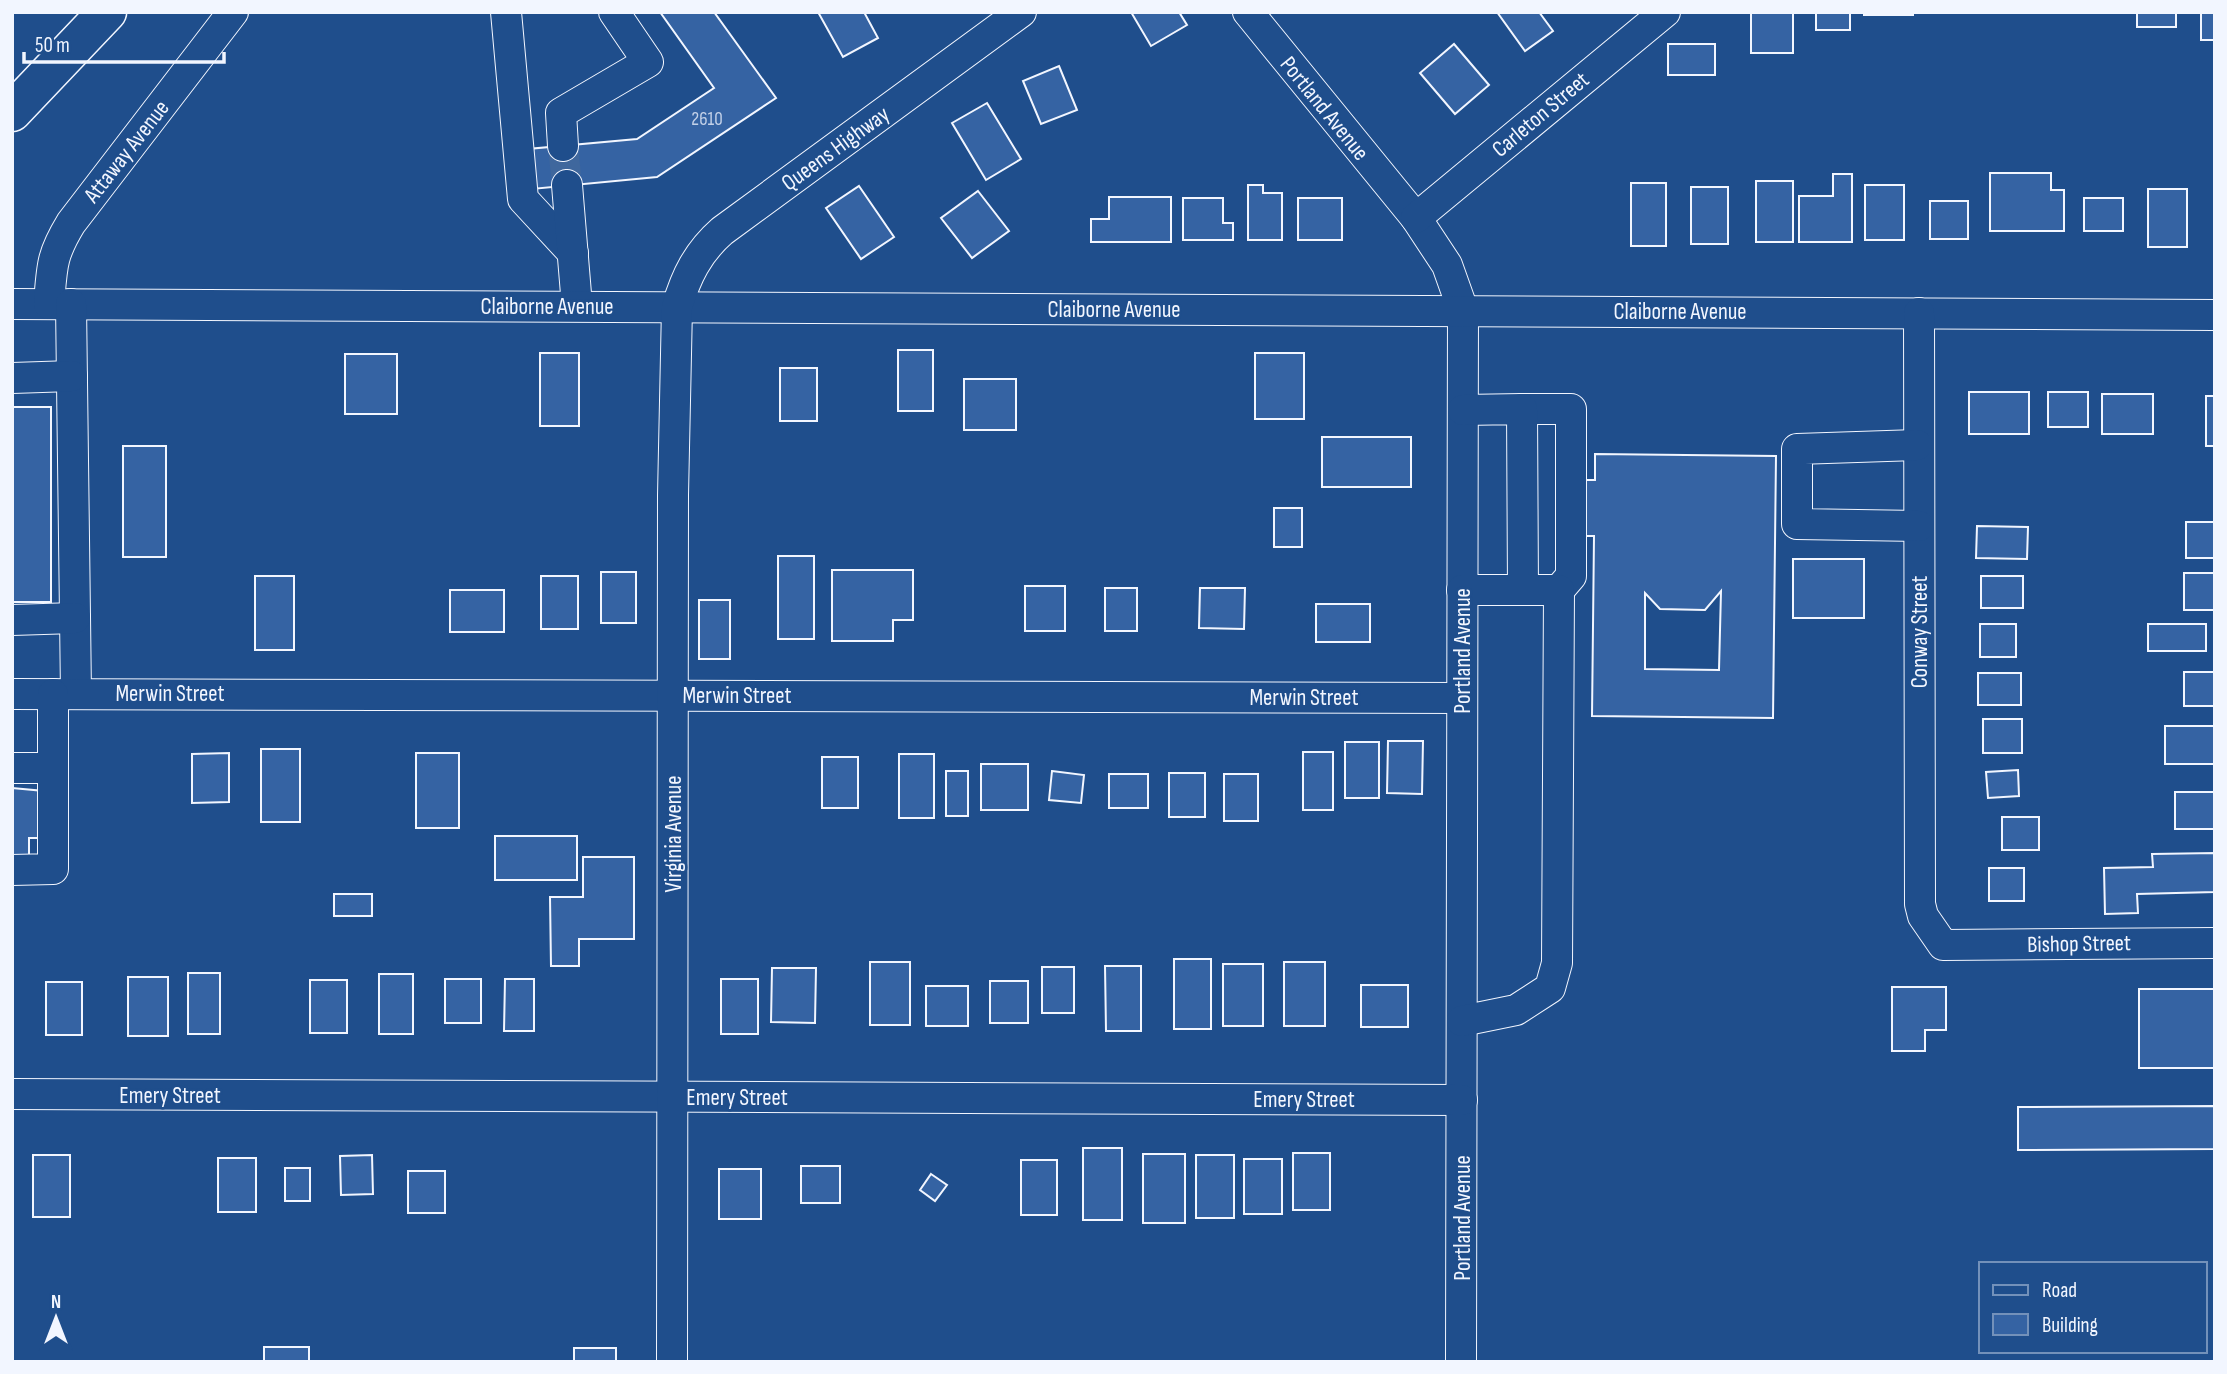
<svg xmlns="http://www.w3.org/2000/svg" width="2227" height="1374" viewBox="0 0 2227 1374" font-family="'Sofia Sans Condensed',sans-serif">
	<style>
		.building { fill: #3563a3; stroke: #f2f6ff; stroke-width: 2; fill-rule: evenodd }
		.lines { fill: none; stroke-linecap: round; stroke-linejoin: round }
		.minor-tunnel { stroke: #3f679d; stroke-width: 30; stroke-dasharray: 30 15; stroke-linecap: butt }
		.minor-casing { stroke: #f2f6ff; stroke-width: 32 }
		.highway-casing { stroke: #f2f6ff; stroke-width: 41 }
		.minor { stroke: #1f4e8c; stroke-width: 30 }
		.highway { stroke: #1f4e8c; stroke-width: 38 }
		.labels { text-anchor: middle; stroke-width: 5; stroke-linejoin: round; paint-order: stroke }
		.number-label { font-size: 19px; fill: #c3d1e8 }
		.street-label { font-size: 23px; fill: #f2f6ff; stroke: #1f4e8c }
	</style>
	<rect width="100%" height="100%" fill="#1f4e8c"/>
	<g class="building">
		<path d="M 660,12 L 714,12 L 776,98 L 657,177 L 532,189 L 528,149 L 637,139 L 714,88 Z"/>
		<path d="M 818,12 L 864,12 L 878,38 L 843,57 Z"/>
		<path d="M 1131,12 L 1179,12 L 1187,25 L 1151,46 Z"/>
		<path d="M 1497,12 L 1539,12 L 1553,31 L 1525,51 Z"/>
		<rect x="1751" y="12" width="42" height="41"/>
		<rect x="1816" y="12" width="34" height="18"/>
		<rect x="1864" y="12" width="49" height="3"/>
		<rect x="2137" y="12" width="39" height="15"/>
		<rect x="2201" y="12" width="14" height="28"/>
		<path d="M 1454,44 L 1489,85 L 1455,114 L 1420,73 Z"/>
		<rect x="1668" y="44" width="47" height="31"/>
		<path d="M 1059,66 L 1077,110 L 1041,124 L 1023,81 Z"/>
		<path d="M 987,103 L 1021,159 L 986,180 L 952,123 Z"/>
		<path d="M 1990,173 L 2051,173 L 2051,190 L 2064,190 L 2064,231 L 1990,231 Z"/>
		<path d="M 1833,174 L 1852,174 L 1852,242 L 1799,242 L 1799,196 L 1833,196 Z"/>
		<rect x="1756" y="181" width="37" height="61"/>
		<rect x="1631" y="183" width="35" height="63"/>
		<path d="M 1248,185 L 1263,185 L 1263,193 L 1282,193 L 1282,240 L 1248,240 Z"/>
		<rect x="1865" y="185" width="39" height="55"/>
		<path d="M 859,186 L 894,237 L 861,259 L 826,208 Z"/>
		<rect x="1691" y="187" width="37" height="57"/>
		<rect x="2148" y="189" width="39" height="58"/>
		<path d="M 978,191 L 1009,231 L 972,258 L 941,218 Z"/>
		<path d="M 1109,197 L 1171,197 L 1171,242 L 1091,242 L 1091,219 L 1109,219 Z"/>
		<path d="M 1183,198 L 1223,198 L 1223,223 L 1233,223 L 1233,240 L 1183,240 Z"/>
		<rect x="1298" y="198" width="44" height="42"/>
		<rect x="2084" y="198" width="39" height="33"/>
		<rect x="1930" y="201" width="38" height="38"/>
		<rect x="898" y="350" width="35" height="61"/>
		<rect x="540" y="353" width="39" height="73"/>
		<rect x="1255" y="353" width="49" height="66"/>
		<rect x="345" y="354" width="52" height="60"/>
		<rect x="780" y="368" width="37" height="53"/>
		<rect x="964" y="379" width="52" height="51"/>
		<rect x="1969" y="392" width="60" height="42"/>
		<rect x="2048" y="392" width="40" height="35"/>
		<rect x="2102" y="394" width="51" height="40"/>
		<rect x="2206" y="396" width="9" height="50"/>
		<rect x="12" y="407" width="39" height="195"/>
		<rect x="1322" y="437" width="89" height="50"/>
		<rect x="123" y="446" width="43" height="111"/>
		<path d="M 1595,454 L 1776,456 L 1773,718 L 1592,716 L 1594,536 L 1582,536 L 1583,480 L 1595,480 ZM 1721,591 L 1719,670 L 1645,669 L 1645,593 L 1660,609 L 1705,610 Z"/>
		<rect x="1274" y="508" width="28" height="39"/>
		<rect x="2186" y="522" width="29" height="36"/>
		<path d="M 1977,526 L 2028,527 L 2027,559 L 1976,558 Z"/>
		<rect x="778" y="556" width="36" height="83"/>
		<rect x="1793" y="559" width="71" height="59"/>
		<path d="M 832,570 L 913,570 L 913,620 L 893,620 L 893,641 L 832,641 Z"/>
		<rect x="601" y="572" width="35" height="51"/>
		<rect x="2184" y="573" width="31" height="37"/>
		<rect x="255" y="576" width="39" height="74"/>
		<rect x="541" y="576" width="37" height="53"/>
		<rect x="1981" y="576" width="42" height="32"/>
		<rect x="1025" y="586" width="40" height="45"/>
		<rect x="1105" y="588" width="32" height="43"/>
		<path d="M 1200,588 L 1245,588 L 1244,629 L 1199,628 Z"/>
		<rect x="450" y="590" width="54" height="42"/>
		<rect x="699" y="600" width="31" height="59"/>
		<rect x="1316" y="604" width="54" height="38"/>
		<rect x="1980" y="624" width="36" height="33"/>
		<rect x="2148" y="624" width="58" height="27"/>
		<rect x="2184" y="672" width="31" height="34"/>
		<rect x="1978" y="673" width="43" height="32"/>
		<rect x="1983" y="719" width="39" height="34"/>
		<rect x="2165" y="726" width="50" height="38"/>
		<path d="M 1388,741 L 1423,741 L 1422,794 L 1387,793 Z"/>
		<rect x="1345" y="742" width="34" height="56"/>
		<rect x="261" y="749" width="39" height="73"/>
		<rect x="1303" y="752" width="30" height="58"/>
		<path d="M 229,753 L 229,802 L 192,803 L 192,754 Z"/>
		<rect x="416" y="753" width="43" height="75"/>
		<rect x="899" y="754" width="35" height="64"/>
		<rect x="822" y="757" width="36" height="51"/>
		<rect x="981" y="764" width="47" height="46"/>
		<path d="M 2018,770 L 2019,796 L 1988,798 L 1986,772 Z"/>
		<rect x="946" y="771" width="22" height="45"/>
		<path d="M 1052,771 L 1084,775 L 1081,803 L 1049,800 Z"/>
		<rect x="1169" y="773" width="36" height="44"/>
		<rect x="1109" y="774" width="39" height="34"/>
		<rect x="1224" y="774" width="34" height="47"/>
		<path d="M 12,788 L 44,791 L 44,838 L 29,838 L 29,856 L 12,856 Z"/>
		<rect x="2175" y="792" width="40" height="37"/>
		<rect x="2002" y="817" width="37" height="33"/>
		<rect x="495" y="836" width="82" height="44"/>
		<path d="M 2215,853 L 2215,892 L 2137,894 L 2138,913 L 2105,914 L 2104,868 L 2153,867 L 2152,854 Z"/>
		<path d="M 583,857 L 634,857 L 634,939 L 579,939 L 579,966 L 551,966 L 550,897 L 583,897 Z"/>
		<rect x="1989" y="868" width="35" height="33"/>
		<rect x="334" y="894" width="38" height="22"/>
		<rect x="1174" y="959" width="37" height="70"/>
		<rect x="870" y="962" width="40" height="63"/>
		<rect x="1284" y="962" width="41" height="64"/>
		<rect x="1223" y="964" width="40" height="62"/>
		<path d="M 1105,966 L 1141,966 L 1141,1031 L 1106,1031 Z"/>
		<rect x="1042" y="967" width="32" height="46"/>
		<path d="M 772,968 L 816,968 L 815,1023 L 771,1022 Z"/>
		<rect x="188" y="973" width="32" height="61"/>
		<rect x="379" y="974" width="34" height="60"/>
		<rect x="128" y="977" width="40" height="59"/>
		<rect x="445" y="979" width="36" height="44"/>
		<path d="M 505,979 L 534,979 L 534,1031 L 504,1031 Z"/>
		<rect x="721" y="979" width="37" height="55"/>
		<rect x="310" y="980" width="37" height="53"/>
		<rect x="990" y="981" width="38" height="42"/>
		<rect x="46" y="982" width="36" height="53"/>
		<rect x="1361" y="985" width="47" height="42"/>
		<rect x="926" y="986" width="42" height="40"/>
		<path d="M 1892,987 L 1946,987 L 1946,1030 L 1925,1030 L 1925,1051 L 1892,1051 Z"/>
		<rect x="2139" y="989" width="76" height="79"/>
		<path d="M 2215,1106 L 2215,1149 L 2018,1150 L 2018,1107 Z"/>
		<rect x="1083" y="1148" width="39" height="72"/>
		<rect x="1293" y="1153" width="37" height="57"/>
		<rect x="1143" y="1154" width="42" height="69"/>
		<rect x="33" y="1155" width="37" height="62"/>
		<path d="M 372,1155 L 373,1194 L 341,1195 L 340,1156 Z"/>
		<rect x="1196" y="1155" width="38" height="63"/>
		<rect x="218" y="1158" width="38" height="54"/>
		<rect x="1244" y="1159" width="38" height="55"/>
		<rect x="1021" y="1160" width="36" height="55"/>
		<rect x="801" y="1166" width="39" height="37"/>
		<rect x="285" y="1168" width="25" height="33"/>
		<rect x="719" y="1169" width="42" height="50"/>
		<rect x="408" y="1171" width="37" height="42"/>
		<path d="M 931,1174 L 947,1185 L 935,1201 L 920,1190 Z"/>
		<rect x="264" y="1347" width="45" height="15"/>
		<rect x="574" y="1348" width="42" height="14"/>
	</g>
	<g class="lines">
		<path class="minor-tunnel" d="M 563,146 L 567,185"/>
		<g class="minor-casing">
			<g id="minor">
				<path d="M 506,12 L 523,199 L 573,253"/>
				<path d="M 1248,12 L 1416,218 L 1447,265 L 1463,310 L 1461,1362"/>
				<path d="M 563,146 L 561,113 L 648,62 L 614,12"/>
				<path d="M 567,185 L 577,306"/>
				<path d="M 1416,218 L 1665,12"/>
				<path d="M 12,304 L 2215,315"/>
				<path d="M 49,304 C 52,266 51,256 71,223 L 233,12"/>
				<path d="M 71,304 L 76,694"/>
				<path d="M 1919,313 L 1920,904 L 1923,916 L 1943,945 L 2215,943"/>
				<path d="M 12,378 L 72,376"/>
				<path d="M 1522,409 L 1571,409 L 1571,576 L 1559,590"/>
				<path d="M 1463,410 L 1522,409 L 1523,590"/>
				<path d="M 1917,445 L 1797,449 L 1797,524 L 1919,526"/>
				<path d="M 12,620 L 75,618"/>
				<path d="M 12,694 L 1462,698"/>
				<path d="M 12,768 L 53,768"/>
				<path d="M 12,870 L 53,869 L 53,694"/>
				<path d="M 1462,1021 L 1516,1010 L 1550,988 L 1557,963 L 1559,590 L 1462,590"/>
				<path d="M 12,1094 L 1462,1100"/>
				<path d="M 672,1362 L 673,495 L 677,307 C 686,276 698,252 722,231 L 1021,12"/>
			</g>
		</g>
		<g class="highway-casing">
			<path id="highway" d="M 12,112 L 107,12"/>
		</g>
		<use href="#minor" class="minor"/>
		<use href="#highway" class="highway"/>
	</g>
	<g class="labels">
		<g class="number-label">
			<text x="707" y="125">2610</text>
		</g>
		<g class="street-label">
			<text transform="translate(1325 108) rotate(51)" y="8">Portland Avenue</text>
			<text transform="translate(1540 114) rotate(-40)" y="8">Carleton Street</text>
			<text transform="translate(835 148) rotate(-36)" y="8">Queens Highway</text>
			<text transform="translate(126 151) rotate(-52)" y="8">Attaway Avenue</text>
			<text x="547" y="314">Claiborne Avenue</text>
			<text x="1114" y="317">Claiborne Avenue</text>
			<text x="1680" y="319">Claiborne Avenue</text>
			<text transform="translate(1919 632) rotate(-90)" y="8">Conway Street</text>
			<text transform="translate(1462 651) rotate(-90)" y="8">Portland Avenue</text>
			<text x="170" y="701">Merwin Street</text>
			<text x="737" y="703">Merwin Street</text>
			<text x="1304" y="705">Merwin Street</text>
			<text transform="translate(673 834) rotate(-90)" y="8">Virginia Avenue</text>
			<text transform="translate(2079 943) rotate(-1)" y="8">Bishop Street</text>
			<text x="170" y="1103">Emery Street</text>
			<text x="737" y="1105">Emery Street</text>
			<text x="1304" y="1107">Emery Street</text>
			<text transform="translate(1462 1218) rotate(-90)" y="8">Portland Avenue</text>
		</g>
	</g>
	<rect width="2227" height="1374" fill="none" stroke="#f2f6ff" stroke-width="28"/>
	<rect x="1979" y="1262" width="228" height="91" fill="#1f4e8c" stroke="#7391ba" stroke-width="2"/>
	<rect x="1993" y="1285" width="35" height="10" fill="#1f4e8c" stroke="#7391ba" stroke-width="2"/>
	<text x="2042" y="1297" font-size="21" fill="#f2f6ff">Road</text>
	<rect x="1993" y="1314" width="35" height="21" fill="#3563a3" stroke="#7391ba" stroke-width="2"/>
	<text x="2042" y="1332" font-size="21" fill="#f2f6ff">Building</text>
	<g transform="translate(56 1318)" stroke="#1f4e8c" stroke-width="5" paint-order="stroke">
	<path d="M0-5L12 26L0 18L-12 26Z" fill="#f2f6ff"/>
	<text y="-10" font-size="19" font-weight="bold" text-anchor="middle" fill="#f2f6ff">N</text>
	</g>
	<path d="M24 52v10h200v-10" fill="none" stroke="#f2f6ff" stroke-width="3.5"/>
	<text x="35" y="52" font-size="21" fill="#f2f6ff" stroke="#1f4e8c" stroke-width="5" paint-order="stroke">50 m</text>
</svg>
